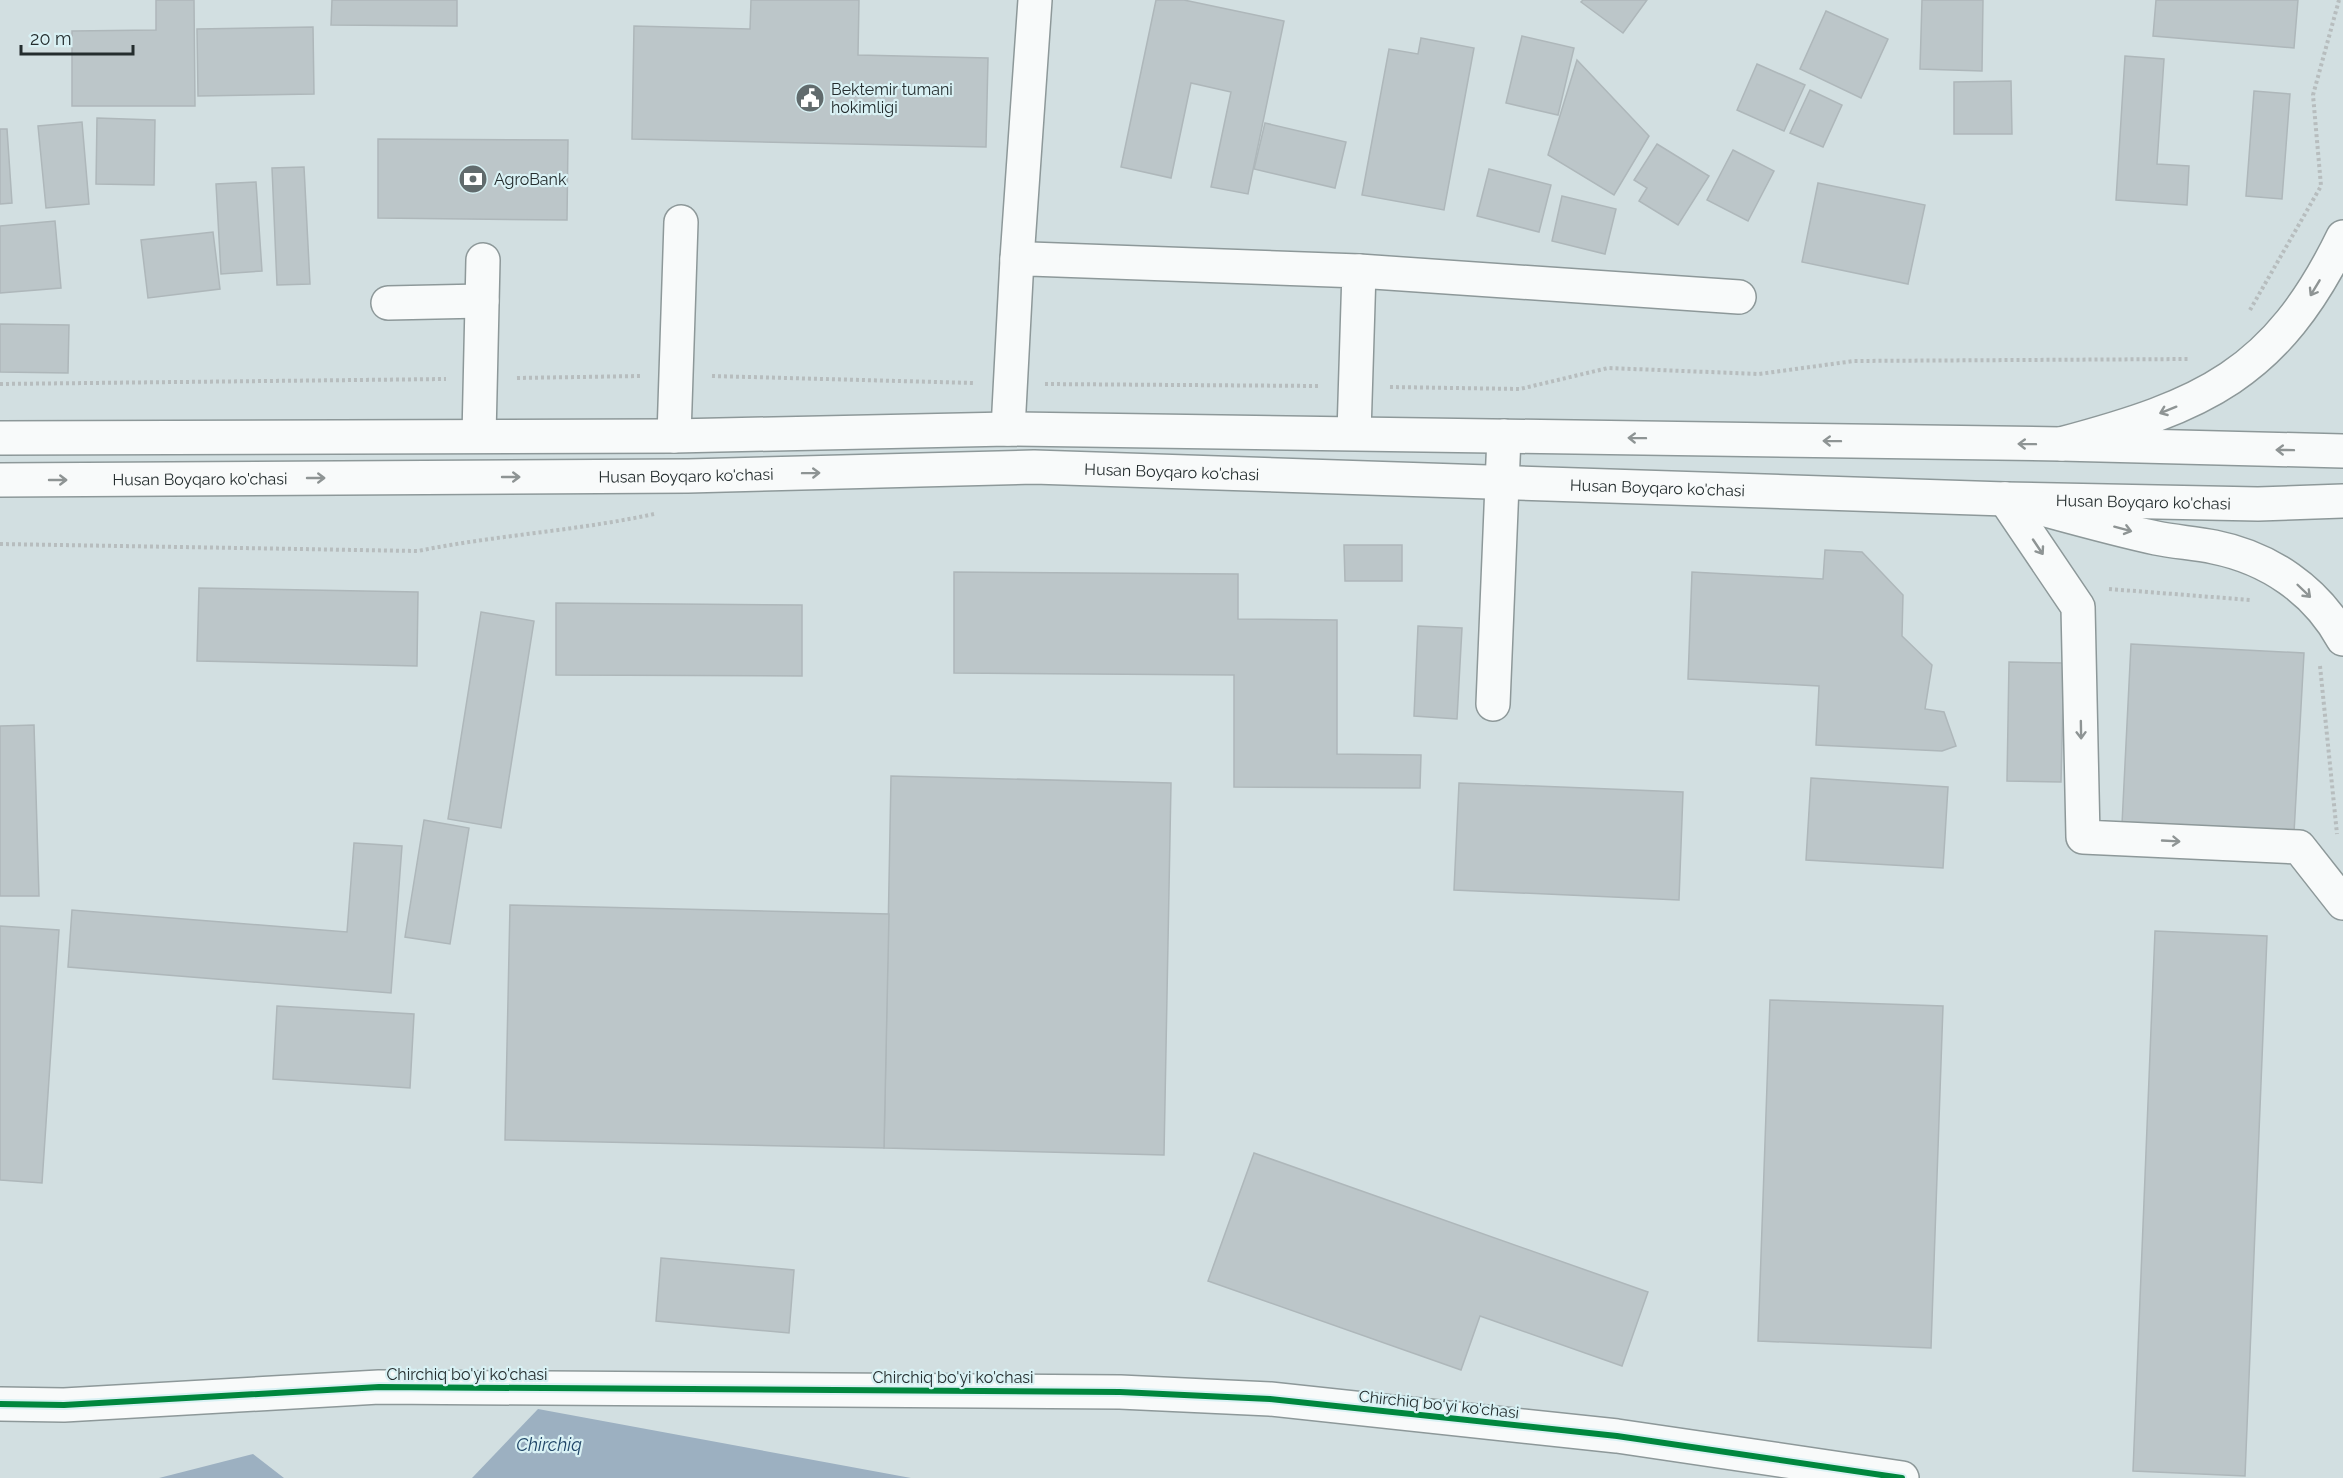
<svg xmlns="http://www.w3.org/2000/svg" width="2343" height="1478" viewBox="0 0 2343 1478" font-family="Raleway,sans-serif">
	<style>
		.water { fill: #9cb0c1 }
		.building { fill: #bcc6c9; stroke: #aeb7ba; stroke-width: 1.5 }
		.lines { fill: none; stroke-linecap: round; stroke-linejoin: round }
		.minor-casing { stroke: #8d9899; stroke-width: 36 }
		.major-casing { stroke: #8d9899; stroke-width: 36 }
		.highway-casing { stroke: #8d9899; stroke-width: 36 }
		.path { stroke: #b7bdbe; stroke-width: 4; stroke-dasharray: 3 3; stroke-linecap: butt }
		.minor { stroke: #f8fafa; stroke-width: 33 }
		.major { stroke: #f8fafa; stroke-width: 33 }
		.highway { stroke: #f8fafa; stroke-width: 33 }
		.cycleway-casing { stroke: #d9f1f4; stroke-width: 10 }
		.cycleway { stroke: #00873e; stroke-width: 6 }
		.oneway { stroke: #8e9494 }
		.labels { text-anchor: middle; stroke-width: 4.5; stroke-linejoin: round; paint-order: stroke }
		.poi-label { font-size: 16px; fill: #242d2e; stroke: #d9f1f4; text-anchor: start }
		.street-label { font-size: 16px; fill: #242d2e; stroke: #d9f1f4 }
		.water-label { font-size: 18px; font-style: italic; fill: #204668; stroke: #d9f1f4 }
	</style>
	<rect width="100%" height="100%" fill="#d2dfe1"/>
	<g class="water">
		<path d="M 538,1409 L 911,1478 L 472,1478 Z"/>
		<path d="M 253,1454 L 284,1478 L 159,1478 Z"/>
	</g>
	<g class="building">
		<path d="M 156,0 L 194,0 L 195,106 L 72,106 L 72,31 L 156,30 Z"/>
		<path d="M 332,0 L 457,0 L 457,26 L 331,25 Z"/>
		<path d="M 751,0 L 859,0 L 858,55 L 988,58 L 986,147 L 632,139 L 634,26 L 750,29 Z"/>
		<path d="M 1156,0 L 1184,0 L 1284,21 L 1248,194 L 1211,187 L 1231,92 L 1191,83 L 1171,178 L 1121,167 Z"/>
		<path d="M 1583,0 L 1647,0 L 1623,33 L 1581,2 Z"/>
		<path d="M 1922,0 L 1983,0 L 1982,71 L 1920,69 Z"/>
		<path d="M 2156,0 L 2298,0 L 2294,48 L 2153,36 Z"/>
		<path d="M 1826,11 L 1888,39 L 1861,98 L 1800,69 Z"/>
		<path d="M 313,27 L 314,94 L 198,96 L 197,29 Z"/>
		<path d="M 1522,36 L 1574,48 L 1558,115 L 1506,103 Z"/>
		<path d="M 1421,38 L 1474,48 L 1444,210 L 1362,195 L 1389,49 L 1418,54 Z"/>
		<path d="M 2125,56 L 2164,59 L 2157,164 L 2189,166 L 2187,205 L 2116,200 Z"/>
		<path d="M 1577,60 L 1649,136 L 1614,195 L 1548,155 Z"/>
		<path d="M 1757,64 L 1805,85 L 1784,131 L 1737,110 Z"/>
		<path d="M 2011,81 L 2012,134 L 1954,134 L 1954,82 Z"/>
		<path d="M 1810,90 L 1842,105 L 1823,147 L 1790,133 Z"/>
		<path d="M 2254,91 L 2290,94 L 2282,199 L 2246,196 Z"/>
		<path d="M 97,118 L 155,120 L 154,185 L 96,184 Z"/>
		<path d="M 82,122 L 89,204 L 46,208 L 38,126 Z"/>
		<path d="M 1265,123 L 1346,142 L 1335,188 L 1254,169 Z"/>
		<path d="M 0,129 L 7,129 L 12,203 L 0,204 Z"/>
		<path d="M 378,139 L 568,140 L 567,220 L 378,218 Z"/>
		<path d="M 1657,144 L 1709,176 L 1678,225 L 1639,201 L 1647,188 L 1634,180 Z"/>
		<path d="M 1733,150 L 1774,171 L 1748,221 L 1707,200 Z"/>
		<path d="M 304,167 L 310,284 L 277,285 L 272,168 Z"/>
		<path d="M 1489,169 L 1551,185 L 1539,232 L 1477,216 Z"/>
		<path d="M 256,182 L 262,271 L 221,274 L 216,184 Z"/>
		<path d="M 1818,183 L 1925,205 L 1908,284 L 1802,262 Z"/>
		<path d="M 1562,196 L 1616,209 L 1605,254 L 1552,241 Z"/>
		<path d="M 55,221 L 61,288 L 0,293 L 0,226 Z"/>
		<path d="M 213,232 L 220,289 L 148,298 L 141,240 Z"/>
		<path d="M 0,324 L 69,325 L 68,373 L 0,372 Z"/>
		<path d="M 1344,545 L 1402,545 L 1402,581 L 1345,581 Z"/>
		<path d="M 1825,550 L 1862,552 L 1903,595 L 1902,636 L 1932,665 L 1925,709 L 1944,712 L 1956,746 L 1942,751 L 1816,745 L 1819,686 L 1688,679 L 1692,572 L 1823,579 Z"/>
		<path d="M 954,572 L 1238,574 L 1238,619 L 1337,620 L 1337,754 L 1421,755 L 1420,788 L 1234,787 L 1234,675 L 954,673 Z"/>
		<path d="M 199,588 L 418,592 L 417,666 L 197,661 Z"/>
		<path d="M 556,603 L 802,605 L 802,676 L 556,675 Z"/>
		<path d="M 481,612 L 534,621 L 501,828 L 448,819 Z"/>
		<path d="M 1418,626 L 1462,628 L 1457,719 L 1414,716 Z"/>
		<path d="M 2131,644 L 2304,653 L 2294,833 L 2122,824 Z"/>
		<path d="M 2009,662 L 2064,663 L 2061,782 L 2007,781 Z"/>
		<path d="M 34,725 L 39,896 L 0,896 L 0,726 Z"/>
		<path d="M 891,776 L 1171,783 L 1164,1155 L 884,1148 Z"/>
		<path d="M 1811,778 L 1948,787 L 1943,868 L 1806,860 Z"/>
		<path d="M 1459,783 L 1683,792 L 1679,900 L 1454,890 Z"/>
		<path d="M 424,820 L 469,828 L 450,944 L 405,937 Z"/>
		<path d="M 354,843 L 402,846 L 391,993 L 68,967 L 72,910 L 347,932 Z"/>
		<path d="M 510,905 L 889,914 L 884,1148 L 505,1140 Z"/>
		<path d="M 0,926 L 59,930 L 42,1183 L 0,1180 Z"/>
		<path d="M 2155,931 L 2267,936 L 2245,1476 L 2133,1471 Z"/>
		<path d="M 1770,1000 L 1943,1006 L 1931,1348 L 1758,1341 Z"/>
		<path d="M 277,1006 L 414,1014 L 410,1088 L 273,1079 Z"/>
		<path d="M 1254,1153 L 1648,1292 L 1622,1366 L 1480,1316 L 1461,1370 L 1208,1281 Z"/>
		<path d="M 661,1258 L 794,1270 L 789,1333 L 656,1321 Z"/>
	</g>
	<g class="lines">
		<g class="minor-casing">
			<g id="minor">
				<path d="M 1017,259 L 1035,0"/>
				<path d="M 1359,271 L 1739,297"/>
				<path d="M 388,303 L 482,301"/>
				<path d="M 1008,429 L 1017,259 L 1030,259 L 1359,271 L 1354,433"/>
				<path d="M 479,436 L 483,260"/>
				<path d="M 674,436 L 681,222"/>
				<path d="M 2005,499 L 2078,607 L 2083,837 L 2299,847 L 2343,903"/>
				<path d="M 1493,704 L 1504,436"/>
				<path d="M 0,1404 L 64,1405 L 379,1387 L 1120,1392 L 1270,1399 L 1617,1436 L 1902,1478"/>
			</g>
		</g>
		<g class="major-casing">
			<g id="major">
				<path d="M 0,438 L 674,436 L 1008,429 L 2061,444 L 2343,451"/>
				<path id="s1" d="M 0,480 L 688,476 L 1034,467 L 2005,499 L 2258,504 L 2343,501"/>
			</g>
		</g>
		<g class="highway-casing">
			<g id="highway">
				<path d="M 2061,444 C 2203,406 2276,375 2343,237"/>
				<path d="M 2005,499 C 2055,512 2105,527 2156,538 C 2175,542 2195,543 2214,547 C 2269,558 2316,590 2343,639"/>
			</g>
		</g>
		<g class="path">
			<path d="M 2250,310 L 2321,186 L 2313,95 L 2339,0"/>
			<path d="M 712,376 L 974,383"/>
			<path d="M 517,378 L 641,376"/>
			<path d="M 0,384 L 446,379"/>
			<path d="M 1045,384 L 1319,386"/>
			<path d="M 1390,387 L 1520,389 L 1608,368 L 1759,374 L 1854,361 L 2189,359"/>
			<path d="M 0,544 L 418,551 C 496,535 576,531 654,514"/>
			<path d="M 2109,589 L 2251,600"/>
			<path d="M 2320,666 L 2337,834"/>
		</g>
		<use href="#minor" class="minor"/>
		<use href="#major" class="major"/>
		<use href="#highway" class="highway"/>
		<g class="cycleway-casing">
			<path id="cycleway" d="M 0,1404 L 64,1405 L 379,1387 L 1120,1392 L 1270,1399 L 1617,1436 L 1902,1478"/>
		</g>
		<use href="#cycleway" class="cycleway"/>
	</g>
	<defs><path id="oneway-shaft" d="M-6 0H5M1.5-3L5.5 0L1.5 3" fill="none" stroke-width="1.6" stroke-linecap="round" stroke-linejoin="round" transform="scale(1.5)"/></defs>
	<g class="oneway">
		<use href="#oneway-shaft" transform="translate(2315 288) rotate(121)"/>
		<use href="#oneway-shaft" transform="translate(2168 410) rotate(158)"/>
		<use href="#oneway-shaft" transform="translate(1637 438) rotate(-179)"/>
		<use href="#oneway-shaft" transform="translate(1832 441) rotate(-179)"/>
		<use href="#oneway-shaft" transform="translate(2027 444) rotate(-179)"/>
		<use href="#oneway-shaft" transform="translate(2285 450) rotate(-179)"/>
		<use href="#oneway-shaft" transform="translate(811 473) rotate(-1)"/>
		<use href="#oneway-shaft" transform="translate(511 477)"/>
		<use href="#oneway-shaft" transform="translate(316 478)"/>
		<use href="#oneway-shaft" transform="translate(58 480)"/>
		<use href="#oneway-shaft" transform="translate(2123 529) rotate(15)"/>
		<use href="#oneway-shaft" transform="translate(2038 547) rotate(56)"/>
		<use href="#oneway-shaft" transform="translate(2304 591) rotate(44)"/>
		<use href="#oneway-shaft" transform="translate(2081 730) rotate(89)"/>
		<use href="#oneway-shaft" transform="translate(2171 841) rotate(3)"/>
	</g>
	<defs>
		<g id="civic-disc" transform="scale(1.5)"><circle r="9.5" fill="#616b6d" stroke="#d9f1f4"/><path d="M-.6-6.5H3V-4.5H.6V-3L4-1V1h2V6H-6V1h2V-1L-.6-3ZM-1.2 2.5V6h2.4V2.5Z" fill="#fff"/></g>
		<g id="bank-disc" transform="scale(1.5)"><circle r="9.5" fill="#616b6d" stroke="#d9f1f4"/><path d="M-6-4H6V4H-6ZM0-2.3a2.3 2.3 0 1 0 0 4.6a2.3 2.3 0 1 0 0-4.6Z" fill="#fff"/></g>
	</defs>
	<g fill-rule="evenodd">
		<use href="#civic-disc" x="810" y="98"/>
		<use href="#bank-disc" x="473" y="179"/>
	</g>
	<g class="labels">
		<g class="poi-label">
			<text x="831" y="95">Bektemir tumani<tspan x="831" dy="18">hokimligi</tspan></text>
			<text x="494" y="185">AgroBank</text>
		</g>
		<g class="street-label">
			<text dy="6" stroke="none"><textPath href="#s1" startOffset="1172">Husan Boyqaro ko'chasi</textPath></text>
			<text dy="6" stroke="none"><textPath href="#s1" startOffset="686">Husan Boyqaro ko'chasi</textPath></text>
			<text dy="6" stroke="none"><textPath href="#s1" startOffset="200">Husan Boyqaro ko'chasi</textPath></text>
			<text dy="6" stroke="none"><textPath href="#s1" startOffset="1658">Husan Boyqaro ko'chasi</textPath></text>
			<text dy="6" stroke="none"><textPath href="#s1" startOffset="2144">Husan Boyqaro ko'chasi</textPath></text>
			<text x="467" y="1380">Chirchiq bo'yi ko'chasi</text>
			<text x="953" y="1383">Chirchiq bo'yi ko'chasi</text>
			<text transform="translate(1439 1404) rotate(6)" y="6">Chirchiq bo'yi ko'chasi</text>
		</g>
		<g class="water-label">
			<text x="549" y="1451">Chirchiq</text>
		</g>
	</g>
	<path d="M21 45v9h112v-9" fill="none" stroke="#242d2e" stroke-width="3"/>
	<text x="30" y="45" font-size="18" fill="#242d2e" stroke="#d9f1f4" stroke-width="4.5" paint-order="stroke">20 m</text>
</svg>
